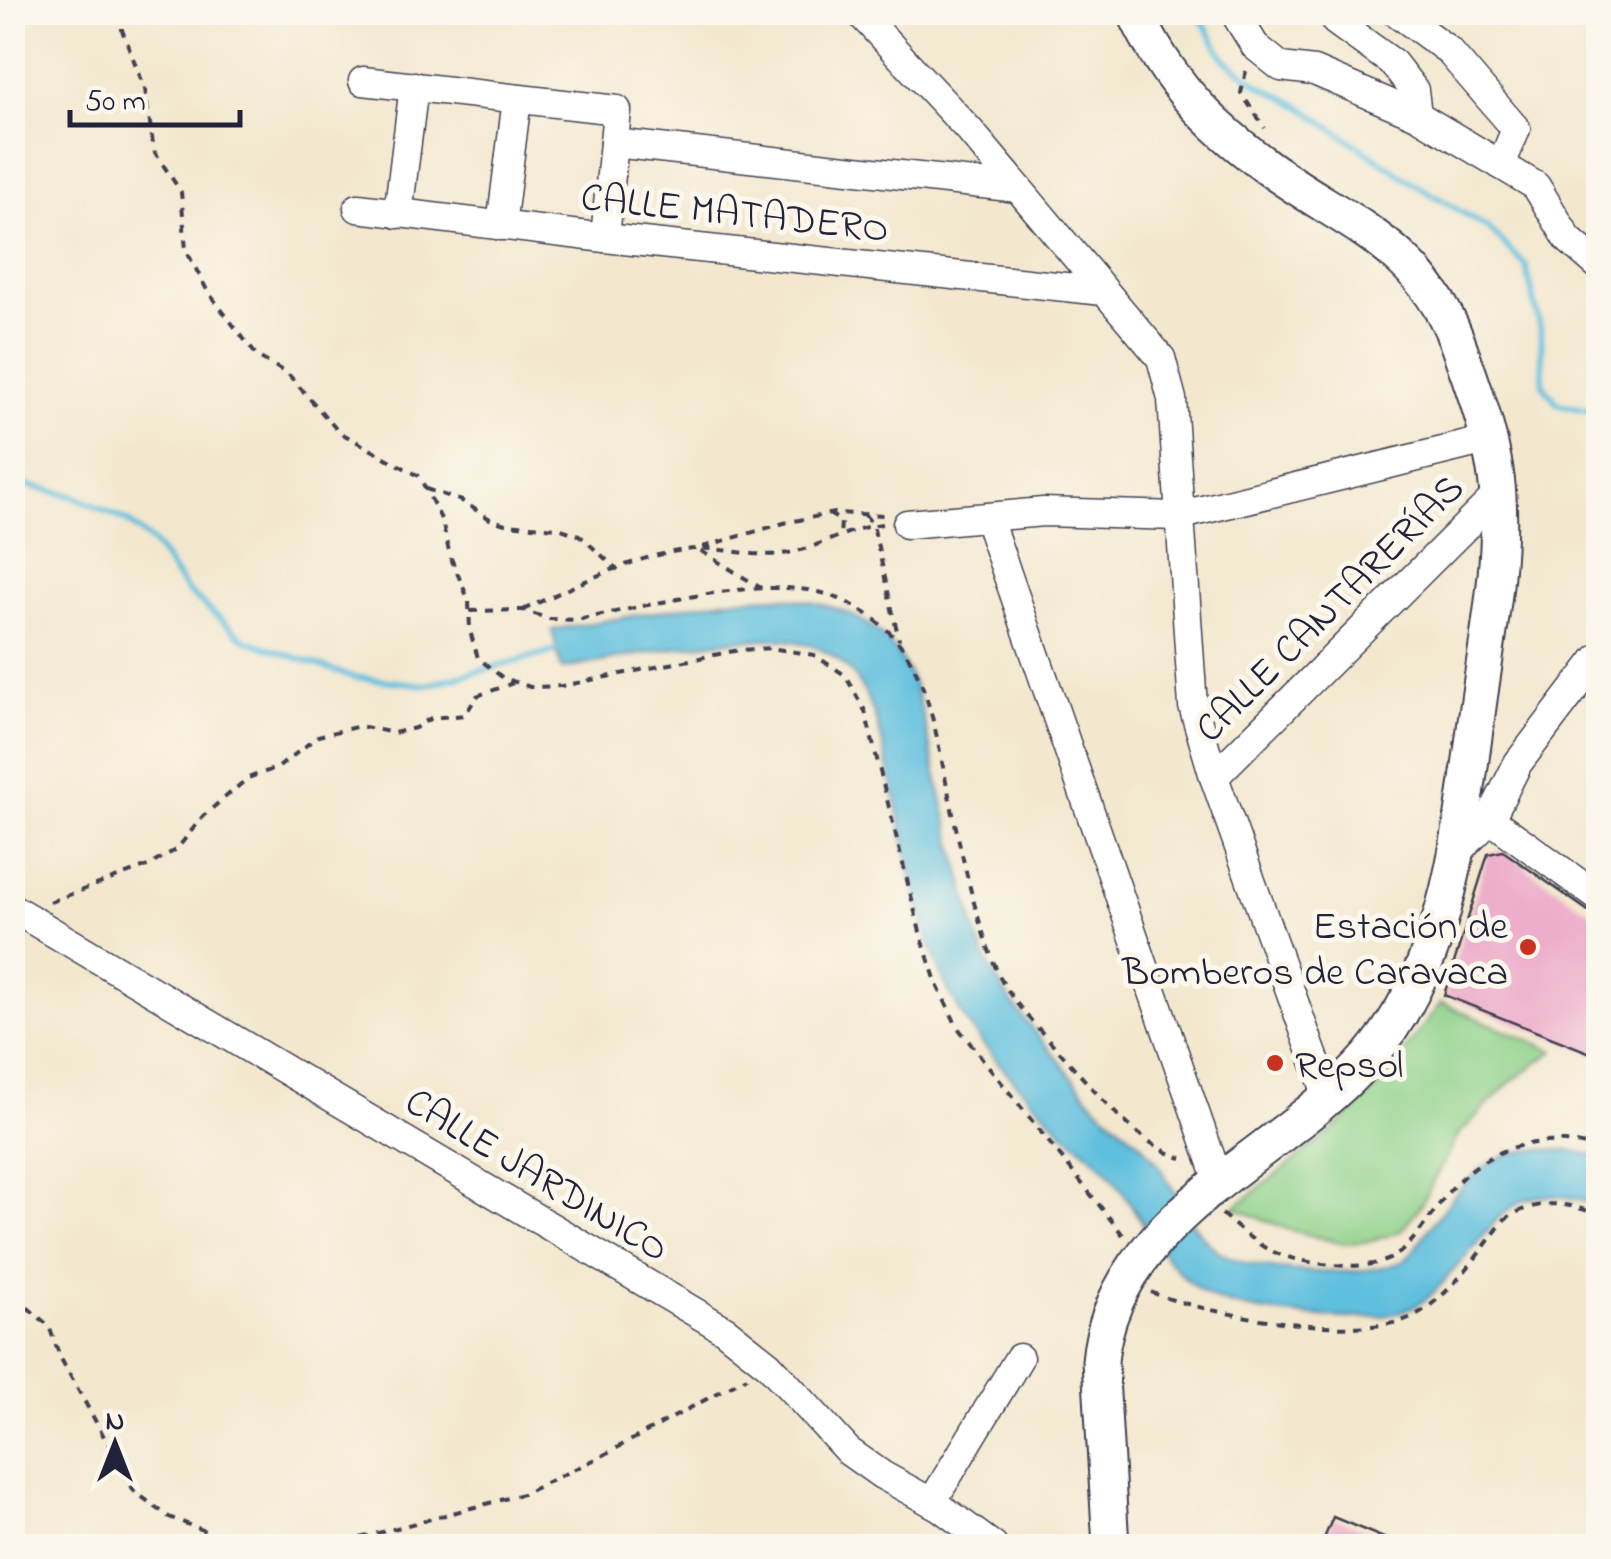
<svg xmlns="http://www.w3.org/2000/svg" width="1611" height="1559" viewBox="0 0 1611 1559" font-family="'Indie Flower',sans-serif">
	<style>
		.green { fill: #8ed18a; stroke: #587a62; stroke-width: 2.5 }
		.water { fill: #5fbfde; stroke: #40708c; stroke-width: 2.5 }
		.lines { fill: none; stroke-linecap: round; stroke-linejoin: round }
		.stream { stroke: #5fbfde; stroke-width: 6 }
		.building { fill: #edaecb }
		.minor-casing { stroke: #414051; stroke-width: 31 }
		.major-casing { stroke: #414051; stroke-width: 39 }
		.path { stroke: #414051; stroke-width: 4; stroke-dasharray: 8 8; stroke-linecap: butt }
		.minor { stroke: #fff; stroke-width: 28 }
		.major { stroke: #fff; stroke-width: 35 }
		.poi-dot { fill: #c8321e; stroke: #fbf7ec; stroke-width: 4 }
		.labels { text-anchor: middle; stroke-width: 10; stroke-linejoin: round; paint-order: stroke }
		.street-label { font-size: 40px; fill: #22223b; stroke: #fbf7ec }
		.poi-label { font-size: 40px; fill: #22223b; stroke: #fbf7ec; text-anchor: end }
	</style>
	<rect width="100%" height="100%" fill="#fbf7ec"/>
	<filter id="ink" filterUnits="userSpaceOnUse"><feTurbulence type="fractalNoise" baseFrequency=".01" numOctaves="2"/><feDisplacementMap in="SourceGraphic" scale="20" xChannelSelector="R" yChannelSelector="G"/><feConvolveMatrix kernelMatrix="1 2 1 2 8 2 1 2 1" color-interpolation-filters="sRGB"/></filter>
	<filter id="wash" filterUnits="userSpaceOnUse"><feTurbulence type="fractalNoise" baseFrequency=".0048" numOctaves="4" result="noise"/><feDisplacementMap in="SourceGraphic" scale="40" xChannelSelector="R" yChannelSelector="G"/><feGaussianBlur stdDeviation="2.25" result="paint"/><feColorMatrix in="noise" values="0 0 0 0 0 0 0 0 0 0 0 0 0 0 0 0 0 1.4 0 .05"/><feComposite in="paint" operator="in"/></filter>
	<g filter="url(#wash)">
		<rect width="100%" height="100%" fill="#f3e7ce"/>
		<path class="green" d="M 1441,1003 L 1554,1051 L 1508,1084 L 1458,1135 L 1420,1206 L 1401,1231 L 1372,1241 L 1345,1244 L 1290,1230 L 1234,1208 L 1331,1132 L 1373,1092 Z"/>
		<path class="water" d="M 779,597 C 825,602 872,614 899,656 C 921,690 926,734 936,773 C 949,828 963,883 977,938 C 997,989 1021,1016 1056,1057 C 1069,1072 1081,1089 1095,1104 C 1115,1124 1139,1138 1156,1161 C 1177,1191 1193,1240 1228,1257 C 1263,1274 1374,1279 1407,1259 C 1429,1231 1459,1181 1490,1163 C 1521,1143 1565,1149 1598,1156 L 1598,1204 C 1509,1179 1505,1215 1451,1273 C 1443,1282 1435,1293 1425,1300 C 1413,1308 1398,1314 1383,1316 C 1344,1321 1254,1315 1218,1300 C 1165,1278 1141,1212 1107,1170 C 1094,1155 1076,1144 1062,1130 C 1018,1085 966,1035 942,976 C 916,915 907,844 891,779 C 882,741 875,697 847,668 C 829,648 798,639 771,639 C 706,638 627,658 562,669 L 552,630 L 730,599 Z"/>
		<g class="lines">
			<g class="stream">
				<path d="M 1197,12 L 1225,60 L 1261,86 L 1300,106 L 1410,181 L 1488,228 L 1526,266 L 1541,331 L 1543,385 L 1558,404 L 1598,412"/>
				<path d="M 12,482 L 73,496 L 127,521 L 154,544 L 186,590 L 245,640 L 353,677 L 427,685 L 562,649"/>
			</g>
		</g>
		<g id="blocks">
			<g class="building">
				<path d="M 1503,851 L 1598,918 L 1598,1056 L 1444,995 L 1488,854 Z"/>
				<path d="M 1333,1517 L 1403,1546 L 1321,1546 Z"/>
			</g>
		</g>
	</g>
	<g filter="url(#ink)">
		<use href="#blocks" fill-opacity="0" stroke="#414051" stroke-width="2.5"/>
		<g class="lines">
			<g class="minor-casing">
				<g id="minor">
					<path d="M 859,12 L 970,131 L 1161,358 L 1172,399 L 1193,706 L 1214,777 L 1328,1097"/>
					<path d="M 1234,12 L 1255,46 L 1281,67 L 1314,71 L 1417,115 L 1536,186 L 1568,239 L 1598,265"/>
					<path d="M 1338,12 L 1335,21 L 1393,63 L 1414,90 L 1417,115"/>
					<path d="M 1396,12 L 1448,50 L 1516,129 L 1501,165"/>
					<path d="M 363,81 L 617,110 L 605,238"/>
					<path d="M 614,143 L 1018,188"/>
					<path d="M 358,208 L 605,238 L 1103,291"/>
					<path d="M 398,214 L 414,86"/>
					<path d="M 501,226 L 517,99"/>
					<path d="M 988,519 L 1220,1184"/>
					<path d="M 907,524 L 1043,512 L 1178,516 L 1487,440"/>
					<path d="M 1214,777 L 1498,494"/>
					<path d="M 1490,819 L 1598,897"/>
					<path d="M 1455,855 L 1490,819 L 1518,763 L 1598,658"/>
					<path d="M 12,908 L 725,1330 L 769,1365 L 848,1451 L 882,1475 L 940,1507 L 993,1546"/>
					<path d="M 932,1502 L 1019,1358"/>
				</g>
			</g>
			<g class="major-casing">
				<path id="major" d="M 1111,1546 L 1100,1361 C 1113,1216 1283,1156 1369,1057 C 1454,958 1462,816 1480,693 C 1489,628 1502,562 1498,497 C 1495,445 1474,388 1456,339 C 1419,244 1341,221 1266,166 C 1206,122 1167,80 1135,12"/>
			</g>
			<g class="path">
				<path d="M 122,12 L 122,30 L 145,89 L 154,151 L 181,192 L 186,250 L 208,292 L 257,356 L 288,374 L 339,432 L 419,476 L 442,521 L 450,556 L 469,601 L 470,631 L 478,658 L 503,678 L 530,687 L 562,686 L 739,650 L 771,648 L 814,655 L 845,675 L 865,711 L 921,936 L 937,985 L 958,1028 L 1123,1235"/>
				<path d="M 1246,71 L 1241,93 L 1265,128"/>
				<path d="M 426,489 L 462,501 L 490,519 L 505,524 L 558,528 L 579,535 L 618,570"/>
				<path d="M 829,514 L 841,521 L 840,537"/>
				<path d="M 865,515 L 873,525 L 899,640"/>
				<path d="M 703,547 L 784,523 L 834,513 L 884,515"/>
				<path d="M 701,551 L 761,588"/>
				<path d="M 523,610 C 574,586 640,552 696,549 C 727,547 756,559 788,553 C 821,547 849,528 882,524"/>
				<path d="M 470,611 L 523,610 L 549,619 L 577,620 C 644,607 751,577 818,592 C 850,599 886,623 904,650 C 929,687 937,738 946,781 C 960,845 972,910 997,971 C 1011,1004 1045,1034 1068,1061 C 1097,1094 1140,1146 1182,1158"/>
				<path d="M 50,902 L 148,866 L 177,849 L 203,816 L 248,778 L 279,767 L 318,736 L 360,726 L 394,733 L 415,728 L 431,718 L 465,715 L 477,696 L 513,683"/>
				<path d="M 1222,1214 C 1237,1227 1253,1242 1271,1251 C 1300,1264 1371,1275 1398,1254 C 1418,1238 1432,1213 1447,1194 C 1485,1146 1541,1132 1598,1148"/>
				<path d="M 1151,1292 C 1201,1314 1360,1341 1409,1318 C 1449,1300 1479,1252 1505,1219 C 1535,1199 1566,1201 1598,1215"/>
				<path d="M 12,1305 L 27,1307 L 49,1326 L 60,1357 L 134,1491 L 169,1517 L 218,1536 L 288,1546"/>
				<path d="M 330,1546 L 523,1494 L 602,1456 L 747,1377"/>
			</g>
			<use href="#minor" class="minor"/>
			<use href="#major" class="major"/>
		</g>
	</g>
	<g class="poi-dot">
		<circle cx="1528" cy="947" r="10"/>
		<circle cx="1275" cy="1063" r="10"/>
	</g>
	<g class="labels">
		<g class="street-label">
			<text transform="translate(735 211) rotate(6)" y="14">CALLE MATADERO</text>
			<text transform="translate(1328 607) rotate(-45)" y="14">CALLE CANTARERÍAS</text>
			<text transform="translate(538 1173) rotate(31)" y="14">CALLE JARDINICO</text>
		</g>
		<g class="poi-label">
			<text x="1508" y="938">Estación de<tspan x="1508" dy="46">Bomberos de Caravaca</tspan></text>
			<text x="1295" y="1077" text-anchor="start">Repsol</text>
		</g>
	</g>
	<rect width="1611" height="1559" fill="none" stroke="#fbf7ec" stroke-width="50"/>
	<g transform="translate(115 1444)" stroke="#fbf7ec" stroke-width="8" paint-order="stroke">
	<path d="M0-8L18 38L0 25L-18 38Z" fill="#22223b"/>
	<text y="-15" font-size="28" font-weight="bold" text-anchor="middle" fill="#22223b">N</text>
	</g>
	<path d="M70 110v15h170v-15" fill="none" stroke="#22223b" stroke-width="5"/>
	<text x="85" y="110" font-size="30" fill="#22223b" stroke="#fbf7ec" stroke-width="8" paint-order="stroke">50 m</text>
</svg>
